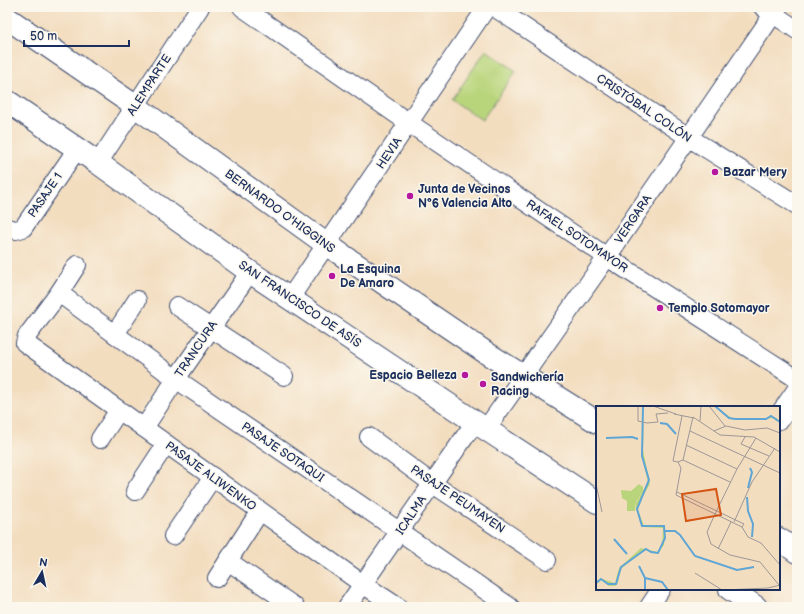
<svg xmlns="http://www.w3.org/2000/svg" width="804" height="614" viewBox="0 0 804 614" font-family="'Balsamiq Sans',sans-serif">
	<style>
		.garden { fill: #b9d57b; stroke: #6a826c }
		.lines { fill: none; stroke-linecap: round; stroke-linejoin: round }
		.minor-casing { stroke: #3b496d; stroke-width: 20 }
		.major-casing { stroke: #3b496d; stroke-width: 24 }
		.minor { stroke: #fff; stroke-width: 18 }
		.major { stroke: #fff; stroke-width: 22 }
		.poi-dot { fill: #b5179e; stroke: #fbf7ec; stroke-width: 1.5 }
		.labels { text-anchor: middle; stroke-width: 3; stroke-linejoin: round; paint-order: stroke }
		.street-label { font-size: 12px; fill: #1b2f5e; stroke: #fbf7ec }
		.poi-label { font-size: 12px; font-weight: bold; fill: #1b2f5e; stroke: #fbf7ec; text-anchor: start }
		.inset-river { fill: none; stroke: #5fa5d5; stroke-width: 2 }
		.inset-road { fill: none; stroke: #9d9798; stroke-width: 1 }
		.view { fill: #d45514; fill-opacity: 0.15; stroke: #d45514; stroke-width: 2 }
		.inset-edge { fill: none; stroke: #1b2f5e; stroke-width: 2 }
	</style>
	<rect width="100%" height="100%" fill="#fbf7ec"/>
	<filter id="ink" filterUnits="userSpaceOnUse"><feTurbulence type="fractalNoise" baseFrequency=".025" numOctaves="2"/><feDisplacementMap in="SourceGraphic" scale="8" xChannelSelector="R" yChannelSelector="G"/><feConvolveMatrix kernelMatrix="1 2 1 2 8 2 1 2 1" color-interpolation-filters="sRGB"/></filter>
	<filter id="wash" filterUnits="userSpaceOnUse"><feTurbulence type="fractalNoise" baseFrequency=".012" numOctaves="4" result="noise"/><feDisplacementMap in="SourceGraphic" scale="16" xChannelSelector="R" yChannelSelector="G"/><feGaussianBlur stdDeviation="0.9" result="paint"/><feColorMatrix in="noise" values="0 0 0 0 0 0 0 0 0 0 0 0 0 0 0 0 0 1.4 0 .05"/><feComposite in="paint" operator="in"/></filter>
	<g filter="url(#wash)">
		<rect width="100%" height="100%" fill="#f3ddbf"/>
		<path class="garden" d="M 486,50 L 516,71 L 482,120 L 452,100 Z"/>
	</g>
	<g filter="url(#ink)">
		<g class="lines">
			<g class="minor-casing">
				<g id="minor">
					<path d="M 242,7 L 409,123 L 607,257 L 797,379"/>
					<path d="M 494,7 L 688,137 L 797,205"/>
					<path d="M 763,7 L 797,30"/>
					<path d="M 98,163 L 200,7"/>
					<path d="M 7,228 L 16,230 L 23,228 L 77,149"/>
					<path d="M 77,265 L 59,293 L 27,336 L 25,343 L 364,585 L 398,607"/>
					<path d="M 59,293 L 176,379 L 510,607"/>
					<path d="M 290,298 L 487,7"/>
					<path d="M 177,306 L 284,376"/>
					<path d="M 115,334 L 137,300"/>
					<path d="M 144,428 L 176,379 L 250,272"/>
					<path d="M 486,429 L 607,257 L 778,7"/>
					<path d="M 369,437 L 433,484 L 547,560"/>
					<path d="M 100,439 L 119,410"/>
					<path d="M 135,491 L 166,444"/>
					<path d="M 173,536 L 213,477"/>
					<path d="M 228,561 L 295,607"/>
					<path d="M 217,578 L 260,511"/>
					<path d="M 347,607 L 475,422"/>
					<path d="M 649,607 L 661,589"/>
				</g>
			</g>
			<g class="major-casing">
				<g id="major">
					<path d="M 7,18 L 135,106 L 326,244 L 488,354 L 597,422"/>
					<path d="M 7,101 L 98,163 L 250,272 L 475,422 L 597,502"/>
					<path d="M 779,418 L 797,392"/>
					<path d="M 779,539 L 797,552"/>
					<path d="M 730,589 L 756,607"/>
				</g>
			</g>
			<use href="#minor" class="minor"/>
			<use href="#major" class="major"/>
		</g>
	</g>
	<g class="poi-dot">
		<circle cx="715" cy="172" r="4"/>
		<circle cx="410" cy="196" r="4"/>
		<circle cx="332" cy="276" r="4"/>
		<circle cx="660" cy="308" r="4"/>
		<circle cx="465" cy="375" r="4"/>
		<circle cx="483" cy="384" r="4"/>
	</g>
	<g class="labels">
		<g class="street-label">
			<text transform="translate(149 85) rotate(-57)" y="4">ALEMPARTE</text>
			<text transform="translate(644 108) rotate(34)" y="4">CRISTÓBAL COLÓN</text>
			<text transform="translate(389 153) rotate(-56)" y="4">HEVIA</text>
			<text transform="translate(45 195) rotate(-56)" y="4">PASAJE 1</text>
			<text transform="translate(280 211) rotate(36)" y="4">BERNARDO O'HIGGINS</text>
			<text transform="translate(633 219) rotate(-56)" y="4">VERGARA</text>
			<text transform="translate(577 236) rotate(34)" y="4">RAFAEL SOTOMAYOR</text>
			<text transform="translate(300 304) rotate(34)" y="4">SAN FRANCISCO DE ASÍS</text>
			<text transform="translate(196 349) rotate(-56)" y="4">TRANCURA</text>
			<text transform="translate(283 452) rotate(34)" y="4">PASAJE SOTAQUI</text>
			<text transform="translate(211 476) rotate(36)" y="4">PASAJE ALIWENKO</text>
			<text transform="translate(458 499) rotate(34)" y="4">PASAJE PEUMAYEN</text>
			<text transform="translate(411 515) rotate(-56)" y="4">ICALMA</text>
		</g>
		<g class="poi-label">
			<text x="723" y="176">Bazar Mery</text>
			<text x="418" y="193">Junta de Vecinos<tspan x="418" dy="14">Nº6 Valencia Alto</tspan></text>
			<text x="340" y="273">La Esquina<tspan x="340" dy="14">De Amaro</tspan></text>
			<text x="668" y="312">Templo Sotomayor</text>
			<text x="457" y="379" text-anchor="end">Espacio Belleza</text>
			<text x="491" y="381">Sandwichería<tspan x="491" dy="14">Racing</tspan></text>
		</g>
	</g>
	<g transform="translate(596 406)">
		<rect width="184" height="184" fill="#f3ddbf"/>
		<path d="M 48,0 L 47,44 L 54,78 L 43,97 L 42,104 L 48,120 L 69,120 L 68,139 L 61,148 L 50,144 L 43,147 L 24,164 L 22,177 L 19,180 L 13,180 L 6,174 L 0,179 L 6,173 L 19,177 L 23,162 L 45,142 L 61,146 L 66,140 L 67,122 L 46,121 L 40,103 L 40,97 L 52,76 L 46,50 ZM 118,0 L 136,12 L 171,12 L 176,10 L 182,13 L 184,17 L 177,12 L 157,14 L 136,13 Z" fill="#b9d57b"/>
		<path d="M 43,78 L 47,81 L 47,85 L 40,96 L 39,105 L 31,105 L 31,95 L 26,92 L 25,84 L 35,85 Z" fill="#b9d57b"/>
		<path class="inset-river" d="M 119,0 L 133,12 L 139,13 L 170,13 L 175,10 L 184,16M 64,17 L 71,18 L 80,28M 10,32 L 36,31 L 42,33M 152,82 L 156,66 L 154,62M 151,91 L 152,105 L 157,118 L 156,131M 69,125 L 79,125 L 84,129 L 99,150 L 141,164 L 158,161M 18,133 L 31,148M 43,160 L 49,172 L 49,184M 49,172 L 66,176 L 72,184M 0,177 L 5,173 L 12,178 L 20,178 L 25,161 L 50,143 L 55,146 L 62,147 L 69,132 L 68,120 L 46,120 L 41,103 L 53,74 L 46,50 L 47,0"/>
		<path class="inset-road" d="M 42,0 L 42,15 L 51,17M 57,0 L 80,8M 113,0 L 129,20M 78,8 L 98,12M 97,11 L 124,29 L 158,31 L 184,46M 104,15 L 105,0M 51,17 L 62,16 L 60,8 L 72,7M 94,25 L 184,67M 118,25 L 130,20 L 149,24 L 171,22 L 184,27M 149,31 L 145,38 L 173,50M 90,39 L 141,63M 87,54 L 134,76M 82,56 L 85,62 L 80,89 L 146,121M 82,56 L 77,55 L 86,10M 82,56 L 87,54 L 97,11M 0,78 L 6,106M 81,86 L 148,118 L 146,121M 119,108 L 111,126 L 115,138 L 134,149 L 164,156 L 183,179M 119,108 L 141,63 L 160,32M 138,116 L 156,76 L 179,42M 146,121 L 152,131 L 165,137 L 184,159M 122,143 L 135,116M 99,167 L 126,184 L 172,182 L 184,179"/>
		<path class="view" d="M 120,83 L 125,109 L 90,115 L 86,88 Z"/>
		<rect width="184" height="184" class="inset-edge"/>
	</g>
	<rect width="804" height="614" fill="none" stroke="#fbf7ec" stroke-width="24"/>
	<g transform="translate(42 572) rotate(9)" stroke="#fbf7ec" stroke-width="3" paint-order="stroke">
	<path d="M0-3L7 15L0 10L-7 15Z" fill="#1b2f5e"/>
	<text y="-6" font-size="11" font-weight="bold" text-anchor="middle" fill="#1b2f5e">N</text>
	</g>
	<path d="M24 40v6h105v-6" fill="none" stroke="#1b2f5e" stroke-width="2"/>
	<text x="30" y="40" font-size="12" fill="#1b2f5e" stroke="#fbf7ec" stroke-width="3" paint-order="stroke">50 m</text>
</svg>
